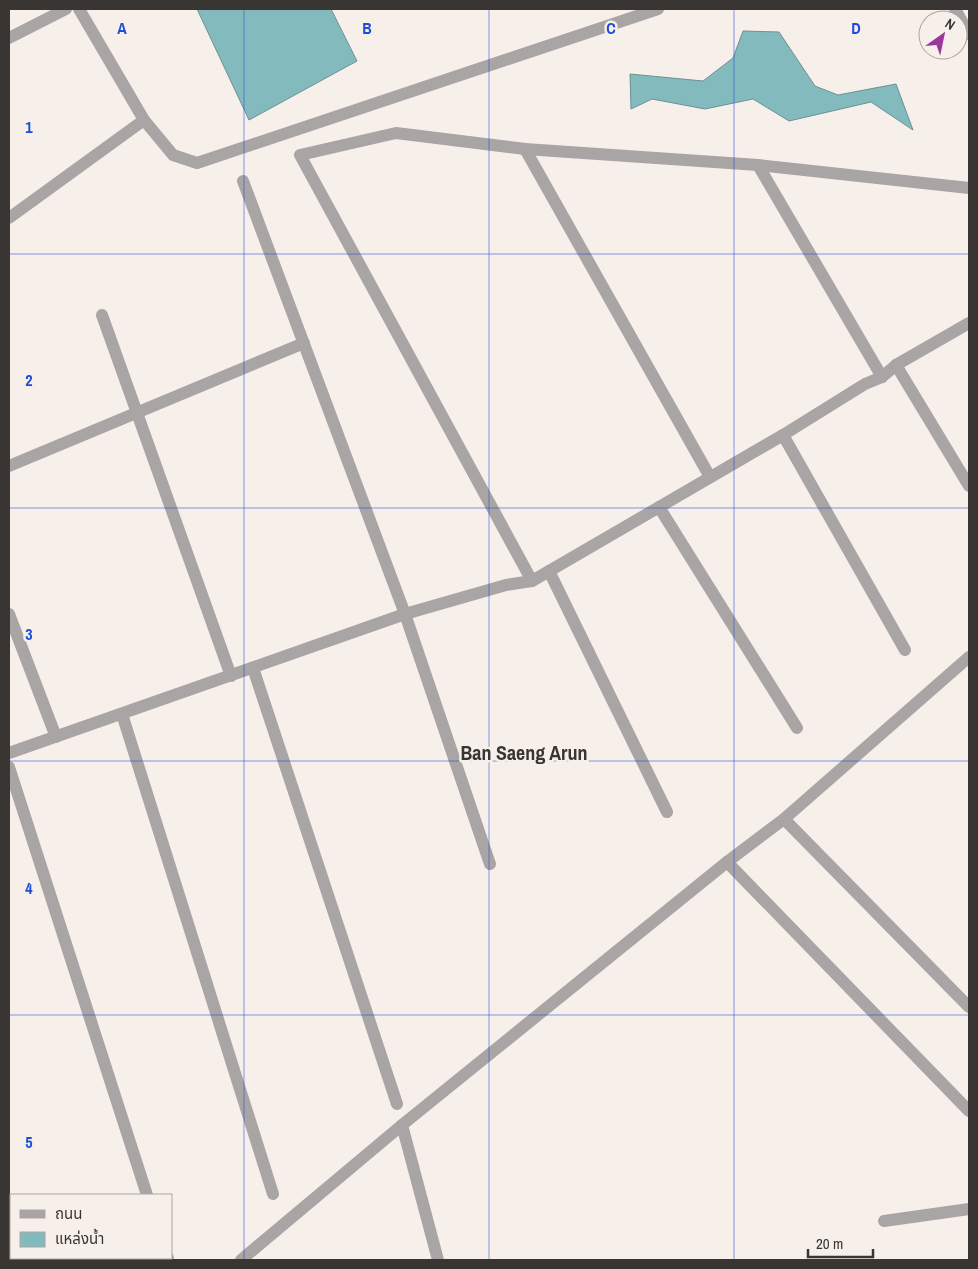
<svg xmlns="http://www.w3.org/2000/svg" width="978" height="1269" viewBox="0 0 978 1269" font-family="'Archivo Narrow','Noto Sans Thai',sans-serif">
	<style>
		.water { fill: #83babe; stroke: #6c9294 }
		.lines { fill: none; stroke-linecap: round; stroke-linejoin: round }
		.minor { stroke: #a9a5a5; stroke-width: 12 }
		.grid { fill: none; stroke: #1d4ed8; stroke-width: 1; stroke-opacity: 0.55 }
		.labels { text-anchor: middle; stroke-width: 5; stroke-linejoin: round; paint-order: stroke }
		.quarter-label { font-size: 20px; font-weight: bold; fill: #383533; stroke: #f7efea }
		.grid-label { font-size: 16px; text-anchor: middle; font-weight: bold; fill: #1d4ed8; stroke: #f7efea; stroke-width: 5; stroke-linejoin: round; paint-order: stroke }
	</style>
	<rect width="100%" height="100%" fill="#f7efea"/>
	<g class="water">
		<path d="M 197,9 L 331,9 L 357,61 L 249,120 Z"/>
		<path d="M 743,31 L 779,32 L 815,86 L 838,95 L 896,84 L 913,130 L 871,102 L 789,121 L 753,99 L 705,109 L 652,99 L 631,109 L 630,74 L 703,81 L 733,58 Z"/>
	</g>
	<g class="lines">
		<g class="minor">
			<path d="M 79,9 L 144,120 L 173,155 L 197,163 L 658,9"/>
			<path d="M 955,9 L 969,34"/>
			<path d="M 9,38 L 66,9"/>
			<path d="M 525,149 L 710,477"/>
			<path d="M 758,165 L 882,377"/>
			<path d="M 243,181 L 405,614 L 490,864"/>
			<path d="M 9,218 L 144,120"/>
			<path d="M 102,315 L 231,676"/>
			<path d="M 896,365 L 969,486"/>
			<path d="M 783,435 L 905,650"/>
			<path d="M 9,466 L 304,343"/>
			<path d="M 659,507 L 797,728"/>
			<path d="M 549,571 L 667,812"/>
			<path d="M 532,581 L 300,155 L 396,133 L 525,149 L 758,165 L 969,188"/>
			<path d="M 9,614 L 56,737"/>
			<path d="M 253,668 L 397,1104"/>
			<path d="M 122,714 L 273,1194"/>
			<path d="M 9,753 L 405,614 L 506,585 L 532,581 L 783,435 L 865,384 L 882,377 L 896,365 L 969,323"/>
			<path d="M 9,767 L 147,1195"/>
			<path d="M 784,819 L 969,1007"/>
			<path d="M 727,862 L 969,1111"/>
			<path d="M 402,1125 L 438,1260"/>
			<path d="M 884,1221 L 969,1209"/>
			<path d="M 168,1258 L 168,1260"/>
			<path d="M 241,1260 L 402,1125 L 727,862 L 784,819 L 969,657"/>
		</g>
	</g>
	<path class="grid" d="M 244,9 L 244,1260M 489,9 L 489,1260M 734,9 L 734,1260M 9,254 L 969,254M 9,508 L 969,508M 9,761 L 969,761M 9,1015 L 969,1015"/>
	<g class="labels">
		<g class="quarter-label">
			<text x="524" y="760">Ban Saeng Arun</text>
		</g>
	</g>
	<g class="grid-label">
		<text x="122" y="34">A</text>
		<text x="367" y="34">B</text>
		<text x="611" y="34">C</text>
		<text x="856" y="34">D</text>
		<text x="29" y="133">1</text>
		<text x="29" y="386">2</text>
		<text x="29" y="640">3</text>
		<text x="29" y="894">4</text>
		<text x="29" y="1148">5</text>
	</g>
	<rect width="978" height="1269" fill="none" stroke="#383533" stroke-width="20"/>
	<rect x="10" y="1194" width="162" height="65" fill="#f7efea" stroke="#aba5a1"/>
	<rect x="20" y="1210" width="25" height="8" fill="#a9a5a5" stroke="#aba5a1"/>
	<text x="55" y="1219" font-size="15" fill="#383533">ถนน</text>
	<rect x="20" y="1232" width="25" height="15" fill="#83babe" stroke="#aba5a1"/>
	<text x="55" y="1244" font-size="15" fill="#383533">แหล่งน้ำ</text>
	<g transform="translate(943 35) rotate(33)"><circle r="24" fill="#f7efea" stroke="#aba5a1"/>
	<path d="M0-4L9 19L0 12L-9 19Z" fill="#9b369b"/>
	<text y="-8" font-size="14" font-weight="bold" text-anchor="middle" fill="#383533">N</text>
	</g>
	<path d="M808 1249v8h65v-8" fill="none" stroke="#383533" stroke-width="2.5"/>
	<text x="816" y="1249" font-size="15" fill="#383533" stroke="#f7efea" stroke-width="4" paint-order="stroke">20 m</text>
</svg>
